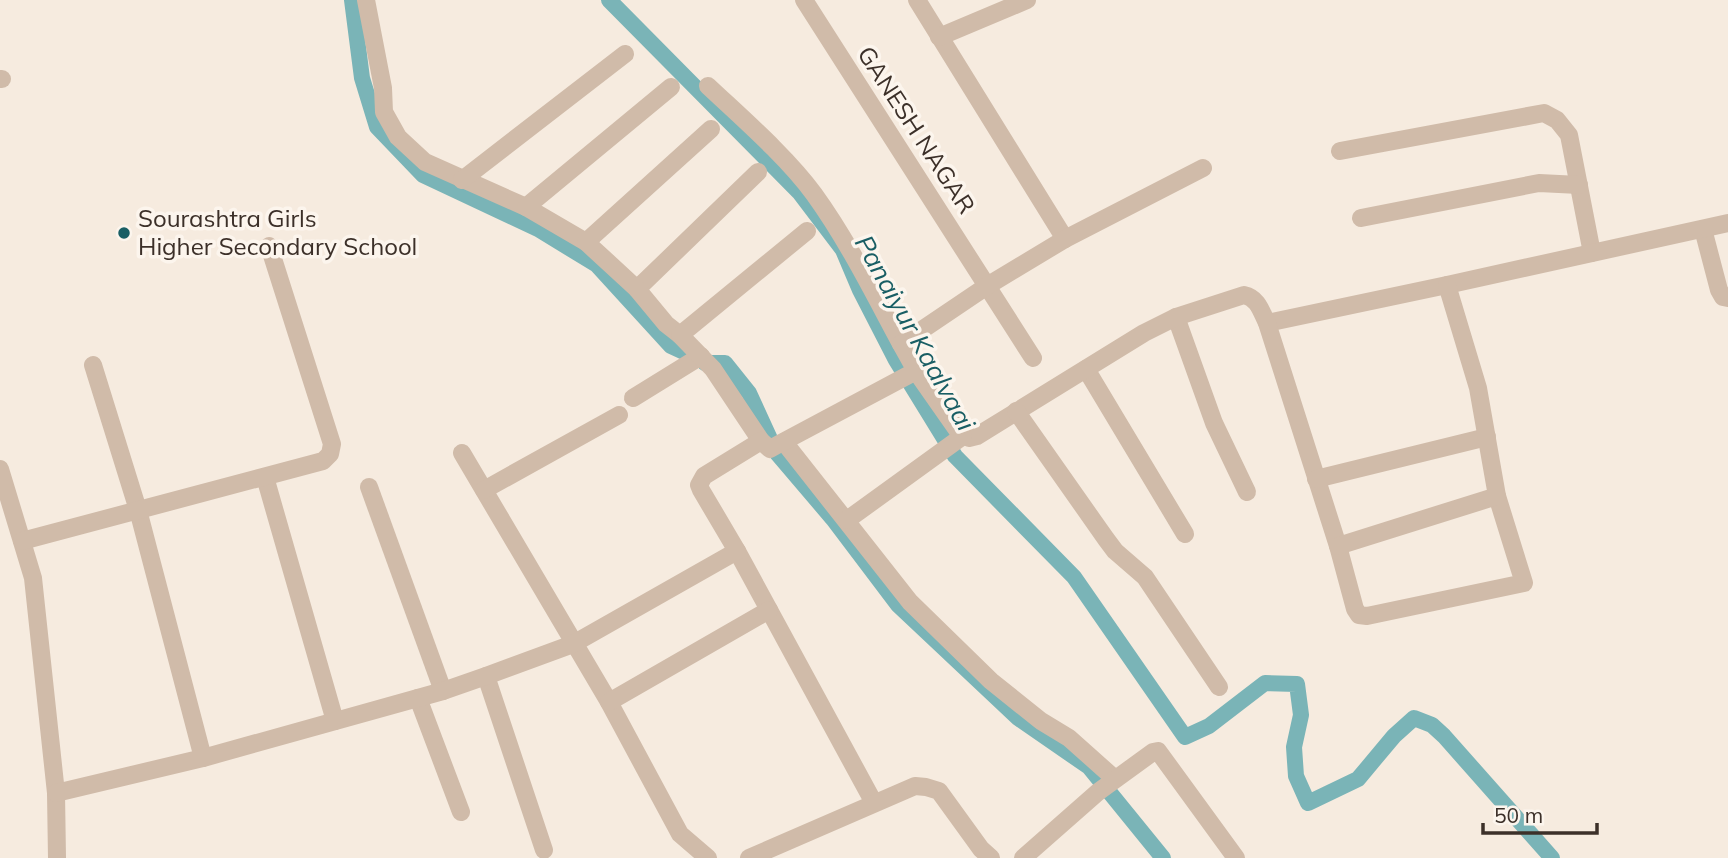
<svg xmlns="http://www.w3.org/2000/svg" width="1728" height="858" viewBox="0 0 1728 858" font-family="Mulish,sans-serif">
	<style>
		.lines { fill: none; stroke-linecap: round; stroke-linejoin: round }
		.canal { stroke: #7ab4b7; stroke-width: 16 }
		.minor { stroke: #d0bba9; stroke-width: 18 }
		.poi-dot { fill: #195e64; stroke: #fcf5ed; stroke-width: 2.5 }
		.labels { text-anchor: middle; stroke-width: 7; stroke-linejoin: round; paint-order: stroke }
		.street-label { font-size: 24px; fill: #3c3029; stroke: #fcf5ed }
		.poi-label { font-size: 24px; fill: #3c3029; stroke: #fcf5ed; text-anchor: start }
		.water-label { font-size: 26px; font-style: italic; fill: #195e64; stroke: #fcf5ed }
	</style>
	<rect width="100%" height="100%" fill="#f6ebdf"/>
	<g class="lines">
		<g class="canal">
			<path d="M 352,0 L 362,78 L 377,127 L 423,175 L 538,229 L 597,265 L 671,346 L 684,352"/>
			<path d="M 609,0 L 799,192 L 843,250 L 860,290 L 896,360 L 955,456 L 1074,577 L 1185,737 L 1209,726 L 1265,683 L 1297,684 L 1301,715 L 1294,747 L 1296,776 L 1308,803 L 1358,779 L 1394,736 L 1414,718 L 1432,725 L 1444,736 L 1552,858"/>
			<path d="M 705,363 L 725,363 L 749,393 L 776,452 L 833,519 L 898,605 L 1018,718 L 1089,767 L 1163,858"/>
		</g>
		<g class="minor">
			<path d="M 366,0 L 383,88 L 384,112 L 398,137 L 425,162 L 526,207"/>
			<path d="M 804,0 L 1033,358"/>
			<path d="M 917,0 L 1065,239"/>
			<path d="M 939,37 L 1027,0"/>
			<path d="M 0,79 L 2,79"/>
			<path d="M 708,86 C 742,118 787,157 814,194 C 848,241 874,294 901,344"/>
			<path d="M 1340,151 L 1544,113 L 1557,120 L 1569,135 L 1592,253"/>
			<path d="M 462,180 L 625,54"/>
			<path d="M 1361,218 L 1539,183 L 1579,185"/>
			<path d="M 1703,229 L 1719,290 L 1723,297 L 1728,298"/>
			<path d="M 586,242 L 526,207 L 671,87"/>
			<path d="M 637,289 L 758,172"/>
			<path d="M 1176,317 L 1214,423 L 1247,492"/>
			<path d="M 1267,323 L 1447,285 L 1728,223"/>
			<path d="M 680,335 L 666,324 L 637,289 L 586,242 L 711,129"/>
			<path d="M 93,365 L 138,510 L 203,758"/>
			<path d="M 1086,369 L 1185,534"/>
			<path d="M 916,371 L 958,431 L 969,438 L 977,436 L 1144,333 L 1176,317 L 1244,295 C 1258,298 1261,311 1267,323 L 1338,546 L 1355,609 L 1359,615 L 1367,616 L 1524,583 L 1497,496"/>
			<path d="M 633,398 L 701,356"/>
			<path d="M 1016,411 L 1106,539 L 1115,551 L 1145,577 L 1219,687"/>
			<path d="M 761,441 L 713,369 L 680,335 L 807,231"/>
			<path d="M 784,442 L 910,602 L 991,681 L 1041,721 L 1069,738 L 1115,779"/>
			<path d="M 462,453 L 609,702 L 680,834 L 708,858"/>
			<path d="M 0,469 L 33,578 L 56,793 L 57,858"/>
			<path d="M 265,477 L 335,721"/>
			<path d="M 1316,479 L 1487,437"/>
			<path d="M 369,487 L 443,691"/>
			<path d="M 484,490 L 619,415"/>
			<path d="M 847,520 L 963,436"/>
			<path d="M 22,541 L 323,461 L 330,454 L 332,444 L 269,246"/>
			<path d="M 1338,546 L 1497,496 L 1478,388 L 1447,285"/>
			<path d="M 737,551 L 874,803"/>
			<path d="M 486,676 L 544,850"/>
			<path d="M 418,698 L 461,812"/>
			<path d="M 609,702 L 769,610"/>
			<path d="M 56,793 L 203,758 L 443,691 L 486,676 L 573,644 L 737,551 L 701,490 L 699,485 L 704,476 L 761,441 L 770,449 L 779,444 L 916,371 L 901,344 L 987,286 L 1065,239 L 1203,168"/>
			<path d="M 749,858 L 915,786 L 926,787 L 939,791 L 981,849 L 991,858"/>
			<path d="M 1023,858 L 1098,792 L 1153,752 L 1158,751 L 1236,858"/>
		</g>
	</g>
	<circle class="poi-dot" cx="124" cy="233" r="7"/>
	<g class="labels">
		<g class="street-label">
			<text transform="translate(916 130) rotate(57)" y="8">GANESH NAGAR</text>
		</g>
		<g class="poi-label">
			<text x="138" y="227">Sourashtra Girls<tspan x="138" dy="28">Higher Secondary School</tspan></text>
		</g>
		<g class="water-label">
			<text transform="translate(915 333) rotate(61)" y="9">Panaiyur Kaalvaai</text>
		</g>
	</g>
	<path d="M1483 823v10h114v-10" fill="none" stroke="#3c3029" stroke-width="3.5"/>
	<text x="1494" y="823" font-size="21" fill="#3c3029" stroke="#fcf5ed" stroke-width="5" paint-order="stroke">50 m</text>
</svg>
